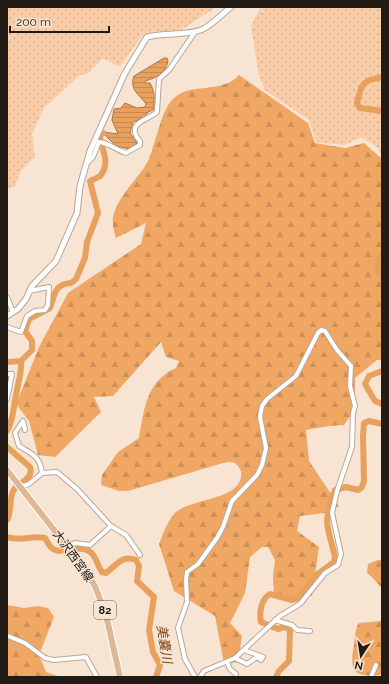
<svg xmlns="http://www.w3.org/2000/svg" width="389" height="684" viewBox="0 0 389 684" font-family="Raleway,'Noto Sans JP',sans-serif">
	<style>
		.grass { fill: url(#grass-dots) }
		.forest { fill: url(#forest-firs) }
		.water { fill: url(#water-rules); stroke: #ad7847 }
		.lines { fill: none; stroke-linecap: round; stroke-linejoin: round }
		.river { stroke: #e8a05d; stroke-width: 6 }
		.minor-casing { stroke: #b9a696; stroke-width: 6 }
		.tertiary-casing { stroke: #b9a696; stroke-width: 7 }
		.primary-casing { stroke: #fff; stroke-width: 8 }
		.minor { stroke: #fff; stroke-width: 4 }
		.tertiary { stroke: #fff; stroke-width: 5 }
		.primary { stroke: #deb895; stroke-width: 6 }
		.labels { text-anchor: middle; stroke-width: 3; stroke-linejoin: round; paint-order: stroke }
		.shield { fill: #f8e4d3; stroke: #62574e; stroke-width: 1 }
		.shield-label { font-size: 11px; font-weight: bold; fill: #221b15 }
		.street-label { font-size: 12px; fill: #221b15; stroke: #f8e4d3 }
		.water-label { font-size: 13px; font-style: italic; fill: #774716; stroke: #f8e4d3 }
	</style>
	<defs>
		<pattern id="grass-dots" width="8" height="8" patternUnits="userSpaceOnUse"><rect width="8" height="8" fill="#f8cda7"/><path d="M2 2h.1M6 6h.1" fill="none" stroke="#d4af8f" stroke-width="1.8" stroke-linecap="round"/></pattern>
		<pattern id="forest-firs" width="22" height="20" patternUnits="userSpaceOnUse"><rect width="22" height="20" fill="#f0a764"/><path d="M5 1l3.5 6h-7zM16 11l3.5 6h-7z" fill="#ce8f56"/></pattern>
		<pattern id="water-rules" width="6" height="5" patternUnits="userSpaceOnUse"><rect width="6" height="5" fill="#e8a05d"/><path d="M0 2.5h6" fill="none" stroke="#c78950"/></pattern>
	</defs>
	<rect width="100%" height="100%" fill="#f8e4d3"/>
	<g class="grass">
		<path d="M 7,7 L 216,7 L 181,30 L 152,32 L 141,37 L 120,67 L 103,58 L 89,73 L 80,75 L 44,108 L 32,134 L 35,157 L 21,171 L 15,186 L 7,189 Z"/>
		<path d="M 261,7 L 382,7 L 382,156 L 376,146 L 361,137 L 345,145 L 316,142 L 309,120 L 265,90 L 259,76 L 251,26 Z"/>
	</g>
	<g class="forest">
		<path d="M 239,75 L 308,123 L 315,143 L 345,148 L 364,143 L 382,159 L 382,360 L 377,360 L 355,378 L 355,409 L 344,425 L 329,426 L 306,430 L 309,461 L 339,506 L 325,513 L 300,516 L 297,531 L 319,547 L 312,596 L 289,598 L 274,594 L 273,577 L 275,560 L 268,547 L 262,547 L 250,557 L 245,593 L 230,623 L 242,636 L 238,662 L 224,664 L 215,616 L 174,591 L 159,544 C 163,534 167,522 174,514 C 188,498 239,501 241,476 C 242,472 240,468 237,465 C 233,461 228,462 223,463 L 128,491 L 119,491 L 101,485 L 102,475 L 118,452 L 139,438 C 144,410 146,381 176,368 L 179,361 L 166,357 L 161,342 L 113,396 L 94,397 L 101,412 L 55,457 L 38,455 L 29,421 L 16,404 L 40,345 L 68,293 L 141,244 L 146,223 L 116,238 C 114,232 112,224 113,217 C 118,196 136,181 147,163 C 156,146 160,110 174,98 C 191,82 223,94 239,75 Z"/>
		<path d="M 378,560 L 382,560 L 382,588 L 367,572 L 368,564 Z"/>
		<path d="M 7,605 L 24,608 L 38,606 L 48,608 L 54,617 L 39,655 L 46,672 L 61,677 L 7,677 Z"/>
		<path d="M 382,621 L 382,675 C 353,678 349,671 354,644 C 355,637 355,629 359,623 Z"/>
	</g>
	<path class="water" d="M 164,58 L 167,58 L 168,61 C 166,73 156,78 145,81 L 145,83 L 150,83 C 155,92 155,100 153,110 L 148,112 L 145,117 L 133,122 L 130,133 L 137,143 L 130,149 L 116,146 L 103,133 L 103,132 L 118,134 L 112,120 L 114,109 L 121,108 L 125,103 L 137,108 L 145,107 L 146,104 C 139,94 129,90 134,76 Z"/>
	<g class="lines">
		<g class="river">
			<path d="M 382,77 C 363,80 361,84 357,103 L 360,108 L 382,111"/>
			<path d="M 382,253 C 377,260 376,270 382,276"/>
			<path d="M 21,361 L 32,350 L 32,341 L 25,331 L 29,319 L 50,308 C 55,295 54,284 71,283 L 76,279 L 85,258 L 87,242 L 98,213 L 90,181 C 93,179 99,178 101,175 C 112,160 99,148 100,133 L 103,133"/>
			<path d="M 7,362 L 21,361 C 22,373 18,383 16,395 C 13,408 14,419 7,431"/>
			<path d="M 382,371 L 369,376 L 365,384 L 375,401 L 382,404"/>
			<path d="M 7,447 L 30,467 C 34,480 18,482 13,491 C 9,500 12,512 7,520"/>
			<path d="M 7,537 C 20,542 32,535 45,538 C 47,541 48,544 50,546 C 59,558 77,543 89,551 C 97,556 97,566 102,572 L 106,573 C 116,566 122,554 136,560 L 139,566 L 137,581 L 154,597 L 149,630 L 153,652 L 160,665 L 156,677"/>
			<path d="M 276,677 L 279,671 L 289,661 L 290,630 L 285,627 L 278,629 L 261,622 C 259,613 261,599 270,594 L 292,600 L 299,598 L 314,577 L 334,562 L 335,557 C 327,522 322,526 335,490 L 346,487 L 358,490 L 362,487 L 364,481 L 363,436 L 364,423 L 369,421 L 382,424"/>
		</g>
		<g class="minor-casing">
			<g id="minor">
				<path d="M 87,163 L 93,157 L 99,142 C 109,143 116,150 126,153 L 140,145 L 140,141 C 124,123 147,121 157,112 L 159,79 L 169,70 L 195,32"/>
				<path d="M 7,297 L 13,312"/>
				<path d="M 7,327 L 21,332 L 27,316 L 35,311 L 45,310 L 48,305 L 49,287 L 29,291"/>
				<path d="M 7,374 L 12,374 L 7,399"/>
				<path d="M 25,430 L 23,421 L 15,433 L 19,446 C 32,454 40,456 42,473"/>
				<path d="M 20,487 L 29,484 L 42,473 L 57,472 L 77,489 L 111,526 L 126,535 L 140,555"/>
				<path d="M 67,546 L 75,543 L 90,545 L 111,526"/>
				<path d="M 275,620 L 292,625 L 297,630 L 310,631"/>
				<path d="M 8,636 L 25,643 L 45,658 L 54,660 L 86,657 L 97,677"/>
				<path d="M 235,658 L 247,664 L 257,657 L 261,660 L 263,657 L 244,650"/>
				<path d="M 227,662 L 230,669 L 236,674"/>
				<path d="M 195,677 L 185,659 L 178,628 L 187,602 L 186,580 L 187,572 L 198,564 L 217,538 L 223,527 L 232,501 L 257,475 L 262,465 L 266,448 L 260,417 L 262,406 L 267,399 L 296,376 L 318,333 L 321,330 L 325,331 L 337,350 L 351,366 L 350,386 L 355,406 L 353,413 L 352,447 L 337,491 L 332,513 L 341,554 L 338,565 L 325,573 L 300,604 L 280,616 L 235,658 L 204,671 L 200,677"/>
				<path d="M 371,677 L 376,665"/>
			</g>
		</g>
		<g class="tertiary-casing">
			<path id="tertiary" d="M 7,316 L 18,309 L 26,299 L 32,286 L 56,261 L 77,213 L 80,186 L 90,151 L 125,73 L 147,37 C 165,32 184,36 201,30 C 211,26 222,14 231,7"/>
		</g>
		<g class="primary-casing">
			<path id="primary" d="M 7,470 L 76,558 L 95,586 L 106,615 L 120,677"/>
		</g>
		<use href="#minor" class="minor"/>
		<use href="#tertiary" class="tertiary"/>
		<use href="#primary" class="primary"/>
	</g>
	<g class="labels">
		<rect class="shield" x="94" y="601" width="22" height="18" rx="3"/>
		<g class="shield-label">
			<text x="105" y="614">82</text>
		</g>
		<g class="street-label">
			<text transform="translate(73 556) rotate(54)" y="4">大沢西宮線</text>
		</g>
		<g class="water-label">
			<text transform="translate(165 644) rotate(81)" y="5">美嚢川</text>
		</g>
	</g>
	<rect width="389" height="684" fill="none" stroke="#221b15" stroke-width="16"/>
	<g transform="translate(361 656) rotate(192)" stroke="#f8e4d3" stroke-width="3" paint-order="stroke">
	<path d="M0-3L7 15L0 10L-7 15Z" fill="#221b15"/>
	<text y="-6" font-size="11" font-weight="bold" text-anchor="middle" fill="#221b15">N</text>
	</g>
	<path d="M10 26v6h99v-6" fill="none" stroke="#221b15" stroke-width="2"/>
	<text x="16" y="26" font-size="12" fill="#221b15" stroke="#f8e4d3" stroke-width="3" paint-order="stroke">200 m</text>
</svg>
